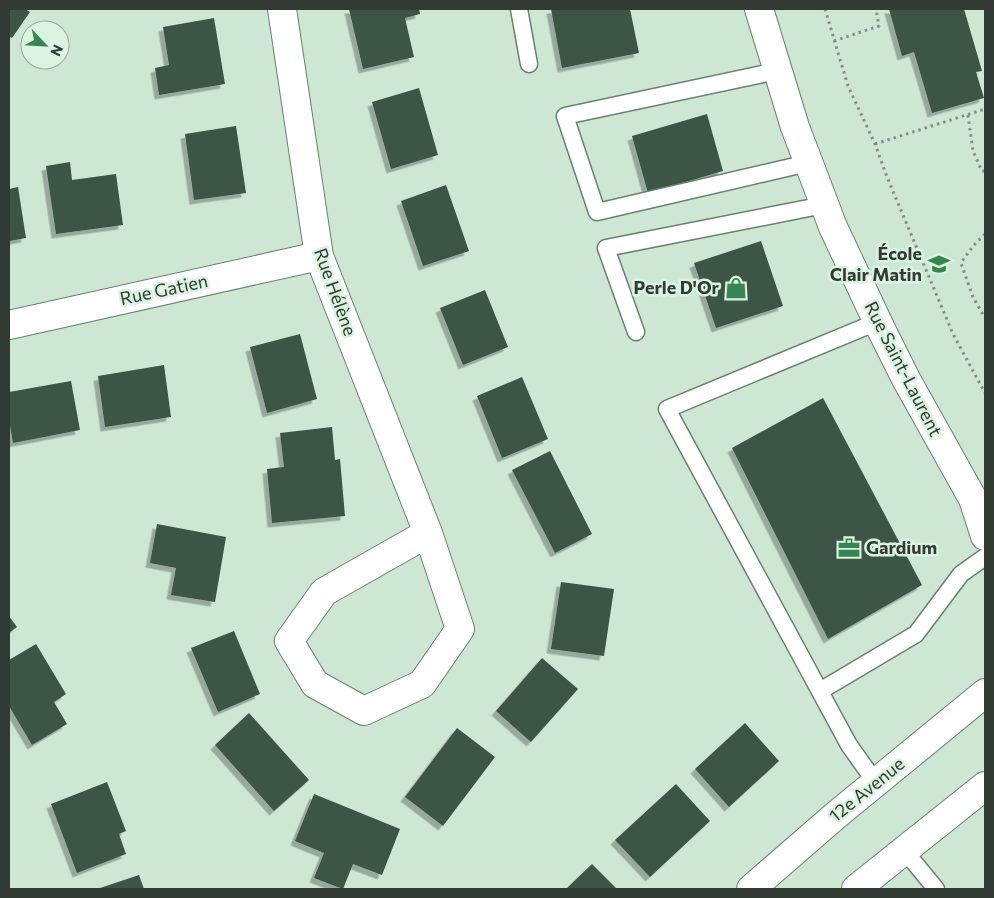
<svg xmlns="http://www.w3.org/2000/svg" width="994" height="898" viewBox="0 0 994 898" font-family="Commissioner,sans-serif">
	<style>
		.building { fill: #3e5444; filter: url(#shadow) }
		.lines { fill: none; stroke-linecap: round; stroke-linejoin: round }
		.service-casing { stroke: #6a8170; stroke-width: 19 }
		.minor-casing { stroke: #6a8170; stroke-width: 30 }
		.path { stroke: #809284; stroke-width: 3; stroke-dasharray: 2.5 4; stroke-linecap: butt }
		.service { stroke: #fff; stroke-width: 16 }
		.minor { stroke: #fff; stroke-width: 28 }
		.labels { text-anchor: middle; stroke-width: 5; stroke-linejoin: round; paint-order: stroke }
		.poi-label { font-size: 18px; font-weight: bold; fill: #313b33; stroke: #dbf4e1; text-anchor: end }
		.street-label { font-size: 18px; fill: #313b33; stroke: #dbf4e1 }
	</style>
	<defs>
		<filter id="shadow"><feDropShadow dx="-4.5" dy="4.5" stdDeviation="0" flood-color="#0004"/></filter>
	</defs>
	<rect width="100%" height="100%" fill="#cee7d4"/>
	<g class="building">
		<path d="M 9,9 L 25,9 L 30,12 L 12,38 L 9,36 Z"/>
		<path d="M 349,9 L 419,9 L 420,14 L 405,18 L 414,57 L 363,69 Z"/>
		<path d="M 551,9 L 630,9 L 639,53 L 562,68 Z"/>
		<path d="M 889,9 L 964,9 L 982,71 L 976,72 L 984,98 L 932,113 L 914,52 L 902,56 Z"/>
		<path d="M 214,18 L 225,84 L 159,95 L 155,68 L 169,65 L 163,27 Z"/>
		<path d="M 419,88 L 438,155 L 391,169 L 372,102 Z"/>
		<path d="M 707,114 L 723,171 L 648,193 L 632,136 Z"/>
		<path d="M 236,126 L 246,193 L 194,200 L 185,134 Z"/>
		<path d="M 70,162 L 72,180 L 116,174 L 123,225 L 56,234 L 46,166 Z"/>
		<path d="M 446,185 L 469,251 L 423,266 L 401,201 Z"/>
		<path d="M 18,187 L 26,238 L 9,241 L 9,189 Z"/>
		<path d="M 761,241 L 783,306 L 716,328 L 694,263 Z"/>
		<path d="M 485,290 L 508,347 L 463,365 L 440,308 Z"/>
		<path d="M 300,334 L 317,399 L 267,413 L 250,347 Z"/>
		<path d="M 164,365 L 171,417 L 105,427 L 98,376 Z"/>
		<path d="M 522,377 L 548,439 L 502,458 L 477,396 Z"/>
		<path d="M 71,381 L 80,430 L 13,443 L 9,419 L 9,392 Z"/>
		<path d="M 823,398 L 922,585 L 828,639 L 732,448 Z"/>
		<path d="M 332,427 L 335,460 L 340,459 L 345,516 L 272,523 L 267,469 L 284,467 L 280,433 Z"/>
		<path d="M 550,451 L 592,534 L 555,553 L 512,470 Z"/>
		<path d="M 157,524 L 226,537 L 215,602 L 171,595 L 176,568 L 150,563 Z"/>
		<path d="M 561,582 L 614,589 L 604,656 L 551,649 Z"/>
		<path d="M 9,616 L 17,627 L 9,633 Z"/>
		<path d="M 234,631 L 260,694 L 218,712 L 191,648 Z"/>
		<path d="M 36,644 L 66,694 L 54,702 L 67,724 L 32,745 L 9,706 L 9,660 Z"/>
		<path d="M 542,658 L 578,689 L 531,742 L 496,711 Z"/>
		<path d="M 249,713 L 309,780 L 274,811 L 215,745 Z"/>
		<path d="M 745,723 L 779,761 L 729,807 L 695,769 Z"/>
		<path d="M 457,728 L 495,757 L 443,826 L 405,797 Z"/>
		<path d="M 107,782 L 126,831 L 119,834 L 126,854 L 77,873 L 51,804 Z"/>
		<path d="M 676,784 L 710,821 L 650,877 L 615,840 Z"/>
		<path d="M 314,794 L 400,829 L 382,875 L 353,864 L 343,889 L 314,878 L 324,853 L 295,841 Z"/>
		<path d="M 592,864 L 617,889 L 566,889 Z"/>
		<path d="M 139,875 L 144,889 L 97,889 Z"/>
	</g>
	<g class="lines">
		<g class="service-casing">
			<g id="service">
				<path d="M 519,9 L 529,64"/>
				<path d="M 777,71 L 565,116 L 597,212 L 808,163"/>
				<path d="M 636,332 L 606,248 L 824,205"/>
				<path d="M 820,691 L 916,634 L 961,574 L 985,557"/>
				<path d="M 876,783 L 849,745 L 667,409 L 877,322"/>
				<path d="M 904,850 L 936,889"/>
			</g>
		</g>
		<g class="minor-casing">
			<g id="minor">
				<path d="M 282,9 L 319,256 L 428,533 L 460,629 L 422,684 L 364,711 L 315,684 L 289,641 L 324,592 L 428,533"/>
				<path d="M 759,9 L 795,127 L 833,227 L 881,329 L 906,379 L 973,499 L 985,536"/>
				<path d="M 9,325 L 319,256"/>
				<path d="M 751,889 L 835,816 L 985,693"/>
				<path d="M 856,889 L 985,786"/>
			</g>
		</g>
		<g class="path">
			<path d="M 825,9 L 848,86 L 875,144 L 887,177 L 953,334 L 985,393"/>
			<path d="M 834,41 L 879,26 L 876,9"/>
			<path d="M 968,115 L 973,151 L 982,171 L 985,171"/>
			<path d="M 875,144 L 985,109"/>
			<path d="M 985,234 L 973,246 L 961,263 L 973,297 L 985,318"/>
		</g>
		<use href="#service" class="service"/>
		<use href="#minor" class="minor"/>
	</g>
	<defs>
		<g id="school-bare" transform="scale(1.725)"><path d="M0-5L7-2L0 1L-7-2ZM-4 1L0 2.5L4 1V4Q0 6-4 4Z" fill="#388554" stroke="#dbf4e1" stroke-width="2.5" paint-order="stroke"/></g>
		<g id="shop-bare" transform="scale(1.725)"><path d="M-5-2.5h2.3a2.7 3.5 0 0 1 5.4 0H5L5.5 6h-11ZM-1.5-2.5h3a1.5 2.3 0 0 0-3 0Z" fill="#388554" stroke="#dbf4e1" stroke-width="2.5" paint-order="stroke"/></g>
		<g id="office-bare" transform="scale(1.725)"><path d="M-6-3h4V-5.5h4V-3h4V5H-6ZM-1-4.5V-3h2v-1.5ZM-6 0V1H6V0Z" fill="#388554" stroke="#dbf4e1" stroke-width="2.5" paint-order="stroke"/></g>
	</defs>
	<g fill-rule="evenodd">
		<use href="#school-bare" x="939" y="264"/>
		<use href="#shop-bare" x="736" y="288"/>
		<use href="#office-bare" x="849" y="548"/>
	</g>
	<g class="labels">
		<g class="poi-label">
			<text x="922" y="260">École<tspan x="922" dy="21">Clair Matin</tspan></text>
			<text x="719" y="294">Perle D'Or</text>
			<text x="866" y="554" text-anchor="start">Gardium</text>
		</g>
		<g class="street-label">
			<text transform="translate(164 290) rotate(-12)" y="6">Rue Gatien</text>
			<text transform="translate(335 292) rotate(70)" y="6">Rue Hélène</text>
			<text transform="translate(903 369) rotate(63)" y="6">Rue Saint-Laurent</text>
			<text transform="translate(867 790) rotate(-39)" y="6">12e Avenue</text>
		</g>
	</g>
	<rect width="994" height="898" fill="none" stroke="#313b33" stroke-width="20"/>
	<g transform="translate(45 45) rotate(115)"><circle r="24" fill="#dbf4e1" stroke="#97aa9b"/>
	<path d="M0-4L9 19L0 12L-9 19Z" fill="#388554"/>
	<text y="-8" font-size="14" font-weight="bold" text-anchor="middle" fill="#313b33">N</text>
	</g>
</svg>
